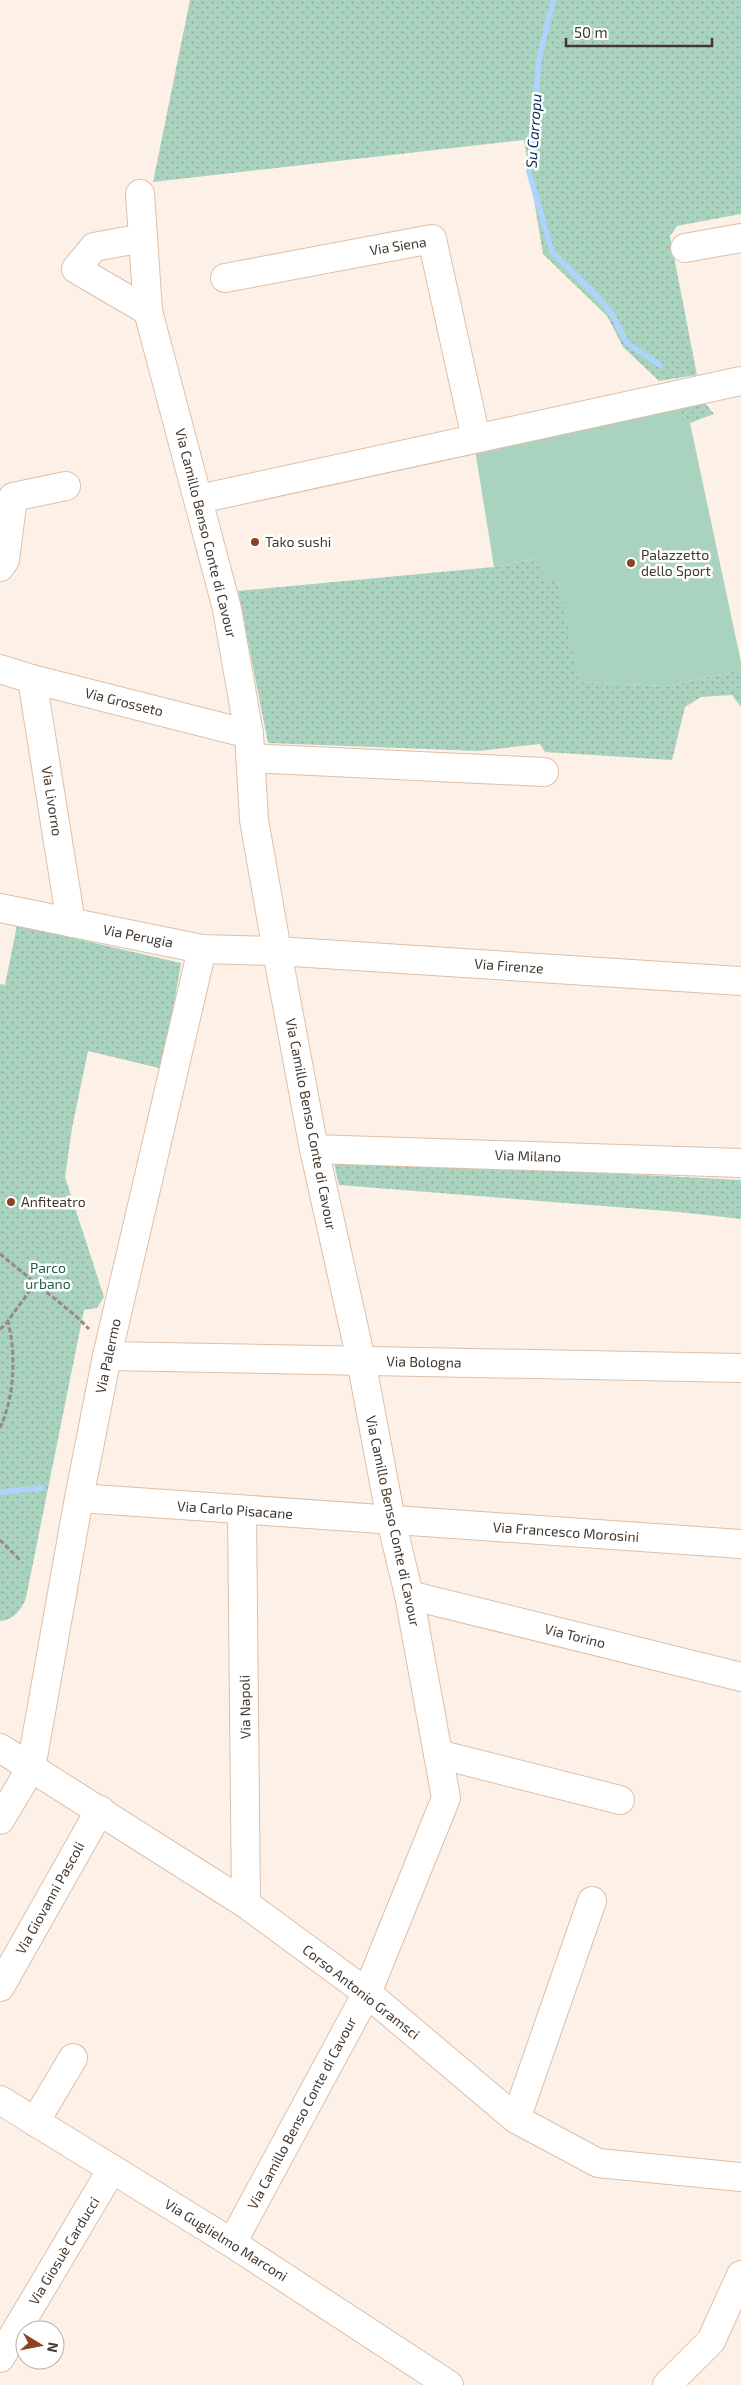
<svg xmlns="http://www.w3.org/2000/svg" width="741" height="2385" viewBox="0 0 741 2385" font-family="'Exo 2',sans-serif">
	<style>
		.green { fill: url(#green-dots) }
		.pitch { fill: #aad3bf }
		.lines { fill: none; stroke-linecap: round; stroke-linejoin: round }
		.stream { stroke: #aed4fe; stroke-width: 5.5 }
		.minor-casing { stroke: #debfa8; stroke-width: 30 }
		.path { stroke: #978b81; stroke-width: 3; stroke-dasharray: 5 2.5; stroke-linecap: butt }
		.minor { stroke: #fff; stroke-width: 28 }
		.poi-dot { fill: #8b4324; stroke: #fff; stroke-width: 2 }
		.labels { text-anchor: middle; stroke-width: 5; stroke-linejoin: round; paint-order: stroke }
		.street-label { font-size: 14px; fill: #44382e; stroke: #fff }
		.poi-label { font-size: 14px; fill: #44382e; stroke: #fff; text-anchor: start }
		.park-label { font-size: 14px; fill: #1e644a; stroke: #fff }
		.water-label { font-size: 15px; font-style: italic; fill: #073056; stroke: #fff }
	</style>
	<defs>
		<pattern id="green-dots" width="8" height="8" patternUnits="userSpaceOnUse" patternTransform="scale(1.25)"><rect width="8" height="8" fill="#aad3bf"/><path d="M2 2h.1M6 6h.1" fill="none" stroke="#8cac9c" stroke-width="1.8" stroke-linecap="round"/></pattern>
	</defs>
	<rect width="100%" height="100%" fill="#fdf1e7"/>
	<g class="green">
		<path d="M 190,0 L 741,0 L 741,214 L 677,226 L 670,236 L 697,375 L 659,381 L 623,347 L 607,316 L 543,254 L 524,140 L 153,182 Z"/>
		<path d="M 704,402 L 714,414 L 690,423 L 677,409 Z"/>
		<path d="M 539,558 L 558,580 L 580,682 L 666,686 L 741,670 L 741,707 L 732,695 L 701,697 L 685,707 L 672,760 L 545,752 L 540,744 L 478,751 L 268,743 L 238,591 L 494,567 Z"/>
		<path d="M 17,925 L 181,963 L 163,1069 L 88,1051 L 72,1128 L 65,1177 L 104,1297 L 97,1308 L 84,1310 L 26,1598 C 21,1610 14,1620 0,1621 L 0,984 L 5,985 Z"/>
		<path d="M 333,1159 L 741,1180 L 741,1219 L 679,1212 L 339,1185 Z"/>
	</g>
	<path class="pitch" d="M 677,409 L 690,423 L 741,662 L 741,670 L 666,686 L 579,682 L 558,580 L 543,581 L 539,558 L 494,567 L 475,450 Z"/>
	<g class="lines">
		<g class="stream">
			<path d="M 553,0 L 539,60 L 529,172 L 552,252 L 599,298 L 612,314 L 627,343 L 660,365"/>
			<path d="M 0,1492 L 42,1488"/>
		</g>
		<g class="minor-casing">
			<g id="minor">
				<path d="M 140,194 L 148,311 L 76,269 L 94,247 L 143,238"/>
				<path d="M 685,248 L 741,238"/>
				<path d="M 225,278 L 432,239 L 476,438"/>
				<path d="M 148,311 L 227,609 L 249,734 L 254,820 L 277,951 L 314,1149 L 361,1360 L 391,1520 L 409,1595 L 446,1798 L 367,1993 L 232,2243"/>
				<path d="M 199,499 L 741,381"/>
				<path d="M 0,567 L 5,560 L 13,497 L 66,486"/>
				<path d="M 0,669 L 32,679 L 249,734"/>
				<path d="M 32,679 L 71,923"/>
				<path d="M 251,758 L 544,772"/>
				<path d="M 0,908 L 202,949 L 277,951 L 741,981"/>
				<path d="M 314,1149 L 741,1163"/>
				<path d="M 107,1356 L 741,1368"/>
				<path d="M 79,1498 L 741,1544"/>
				<path d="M 242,1511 L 246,1904"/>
				<path d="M 409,1595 L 741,1677"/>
				<path d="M 0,1748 L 246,1904 L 367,1993 L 516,2119 L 598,2163 L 741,2177"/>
				<path d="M 438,1754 L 620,1800"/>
				<path d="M 0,1820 L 31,1768 L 79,1498 L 107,1356 L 202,949"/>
				<path d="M 0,1987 L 100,1810"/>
				<path d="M 0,2100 L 232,2243 L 449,2385"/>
				<path d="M 516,2119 L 592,1901"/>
				<path d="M 35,2122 L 73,2058"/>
				<path d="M 0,2358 L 112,2169"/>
				<path d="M 667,2385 L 711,2341 L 741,2275"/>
			</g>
		</g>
		<g class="path">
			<path d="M 0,1254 L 77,1317 L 89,1329"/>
			<path d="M 0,1329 L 5,1325 L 36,1282"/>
			<path d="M 0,1428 C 15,1395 16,1355 8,1321"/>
			<path d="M 0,1540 L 21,1561"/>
		</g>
		<use href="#minor" class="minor"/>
	</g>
	<g class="poi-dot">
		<circle cx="255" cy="542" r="5"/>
		<circle cx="631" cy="563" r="5"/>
		<circle cx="11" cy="1202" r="5"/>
	</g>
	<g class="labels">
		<g class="street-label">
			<text transform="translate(398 246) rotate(-9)" y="5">Via Siena</text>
			<text transform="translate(206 533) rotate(76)" y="5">Via Camillo Benso Conte di Cavour</text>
			<text transform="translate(124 702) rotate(14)" y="5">Via Grosseto</text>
			<text transform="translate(52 801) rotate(81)" y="5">Via Livorno</text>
			<text transform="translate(138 936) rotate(11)" y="5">Via Perugia</text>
			<text transform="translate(509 966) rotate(4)" y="5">Via Firenze</text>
			<text transform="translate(311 1124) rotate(79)" y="5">Via Camillo Benso Conte di Cavour</text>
			<text transform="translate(528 1156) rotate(2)" y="5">Via Milano</text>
			<text transform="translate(108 1356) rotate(-78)" y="5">Via Palermo</text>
			<text transform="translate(424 1362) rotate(1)" y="5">Via Bologna</text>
			<text transform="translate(235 1510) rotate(4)" y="5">Via Carlo Pisacane</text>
			<text transform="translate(393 1521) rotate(78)" y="5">Via Camillo Benso Conte di Cavour</text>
			<text transform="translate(566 1532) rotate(4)" y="5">Via Francesco Morosini</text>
			<text transform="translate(575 1636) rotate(14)" y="5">Via Torino</text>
			<text transform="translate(245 1707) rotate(-91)" y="5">Via Napoli</text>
			<text transform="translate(50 1898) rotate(-61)" y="5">Via Giovanni Pascoli</text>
			<text transform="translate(361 1992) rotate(38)" y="5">Corso Antonio Gramsci</text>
			<text transform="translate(302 2113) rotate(-62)" y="5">Via Camillo Benso Conte di Cavour</text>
			<text transform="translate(226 2240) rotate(32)" y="5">Via Guglielmo Marconi</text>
			<text transform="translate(64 2251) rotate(-59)" y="5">Via Giosuè Carducci</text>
		</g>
		<g class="poi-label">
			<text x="265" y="547">Tako sushi</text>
			<text x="641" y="560">Palazzetto<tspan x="641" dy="16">dello Sport</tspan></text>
			<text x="21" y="1207">Anfiteatro</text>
		</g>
		<g class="park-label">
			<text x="48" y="1273">Parco<tspan x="48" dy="16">urbano</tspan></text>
		</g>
		<g class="water-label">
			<text transform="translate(534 131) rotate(-86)" y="5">Su Carropu</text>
		</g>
	</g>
	<g transform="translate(40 2345) rotate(100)"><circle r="24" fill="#ffffff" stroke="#b4afab"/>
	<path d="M0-4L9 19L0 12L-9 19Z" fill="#8b4324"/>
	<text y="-8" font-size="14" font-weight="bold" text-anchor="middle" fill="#44382e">N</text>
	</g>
	<path d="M566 38v8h146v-8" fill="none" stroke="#44382e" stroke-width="2.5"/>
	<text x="574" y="38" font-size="15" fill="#44382e" stroke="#ffffff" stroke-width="4" paint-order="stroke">50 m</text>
</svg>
